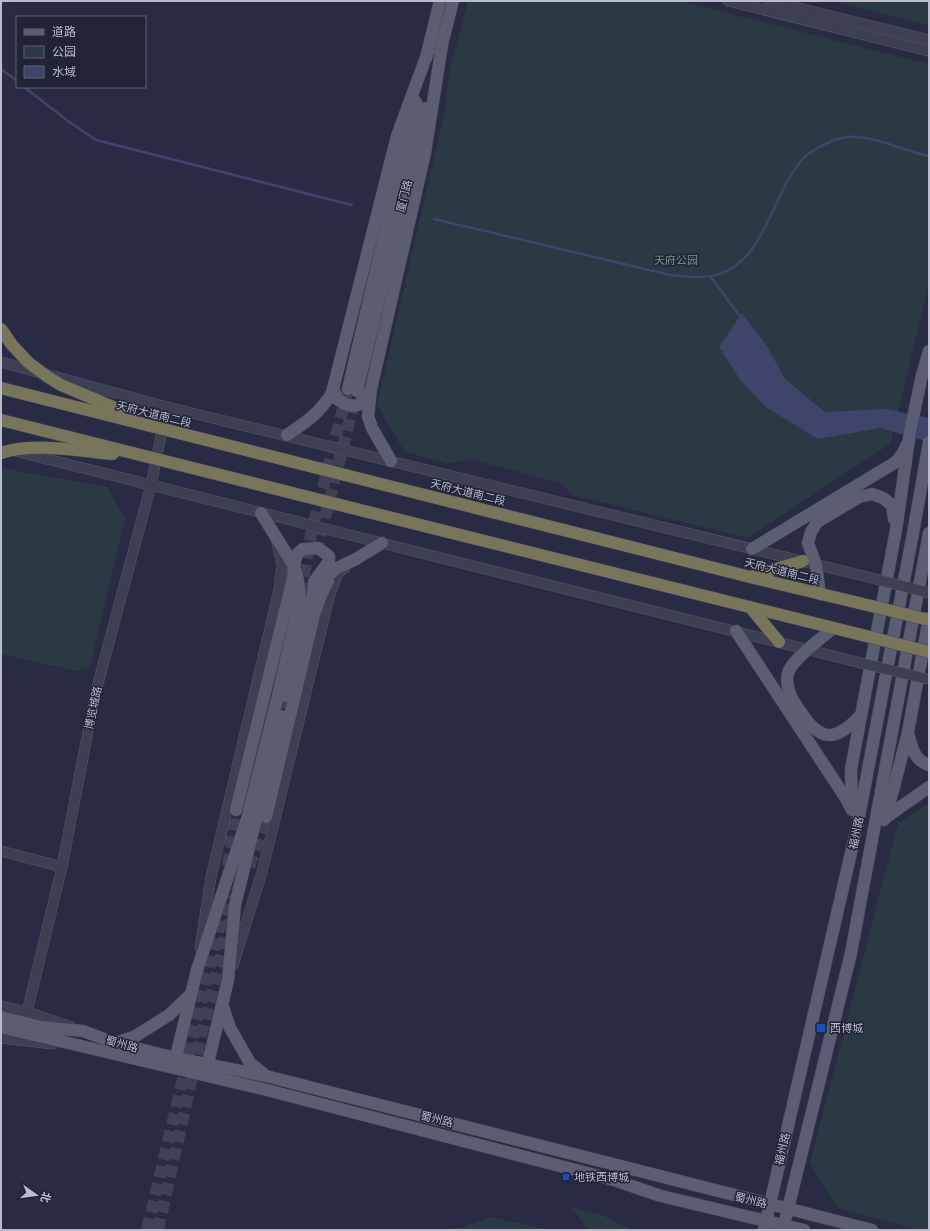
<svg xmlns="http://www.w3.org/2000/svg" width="930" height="1231" viewBox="0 0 930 1231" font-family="'Fira Sans Condensed','Noto Sans SC',sans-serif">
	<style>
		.green { fill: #2a3944 }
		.water { fill: #3f446b }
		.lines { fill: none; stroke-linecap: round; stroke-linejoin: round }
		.stream { stroke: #3f446b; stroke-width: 2.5 }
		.major-tunnel { stroke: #3e4158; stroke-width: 12; stroke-dasharray: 12 6; stroke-linecap: butt }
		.minor-casing { stroke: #55576a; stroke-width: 11 }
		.major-casing { stroke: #434559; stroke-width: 13 }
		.highway-casing { stroke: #44465a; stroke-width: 13 }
		.minor { stroke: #3d3f52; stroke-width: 10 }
		.major { stroke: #5b5d72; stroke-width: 12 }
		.highway { stroke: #78765a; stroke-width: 12 }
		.minor-bridge-casing { stroke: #55576a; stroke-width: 11; stroke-linecap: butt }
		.highway-bridge-casing { stroke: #44465a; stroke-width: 13; stroke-linecap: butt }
		.minor-bridge { stroke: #3d3f52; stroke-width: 10 }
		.highway-bridge { stroke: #78765a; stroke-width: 12 }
		.transit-dot { fill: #1a4fb4; stroke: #212338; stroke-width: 1.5 }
		.labels { text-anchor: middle; stroke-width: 3; stroke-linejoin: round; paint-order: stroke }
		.street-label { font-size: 11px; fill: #babbcc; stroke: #212338 }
		.park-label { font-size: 11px; fill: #729c89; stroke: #212338 }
		.poi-label { font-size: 11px; fill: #babbcc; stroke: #212338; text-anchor: start }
	</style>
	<rect width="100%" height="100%" fill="#282b43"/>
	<g class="green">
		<path d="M 468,1 L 679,1 L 929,64 L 929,285 L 890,444 L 748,538 L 573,495 L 561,483 L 469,459 L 447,464 L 404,451 L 377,405 L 445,110 L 449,72 Z"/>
		<path d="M 833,1 L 929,1 L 929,25 Z"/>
		<path d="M 1,468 L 107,487 L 125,518 L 90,667 L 76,671 L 1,654 Z"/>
		<path d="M 929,803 L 929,1230 L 918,1230 L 838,1208 L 810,1163 L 898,823 Z"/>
		<path d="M 571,1207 L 604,1216 L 632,1230 L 587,1230 L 588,1229 C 581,1222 578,1214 571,1207 Z"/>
		<path d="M 492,1217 L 548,1230 L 436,1230 L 459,1228 Z"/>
	</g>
	<path class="water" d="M 742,313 L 767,346 L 785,379 L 825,412 L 886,409 L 929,418 L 929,442 L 880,428 L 818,439 L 767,408 L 741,381 L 719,347 Z"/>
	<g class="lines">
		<g class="stream">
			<path d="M 1,69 L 17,81"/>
			<path d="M 24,87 L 68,121 L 96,140 L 352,205"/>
			<path d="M 434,219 L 670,275 C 688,277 709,280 727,271 C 766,252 774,191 802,160 C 806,154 815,150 821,146 C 829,142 838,138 847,137 C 875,135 902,151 929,156"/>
			<path d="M 710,276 L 742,319"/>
		</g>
		<g class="major-tunnel">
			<path d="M 316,553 L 357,391"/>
			<path d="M 301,594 L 311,534 L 348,389"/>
			<path d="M 277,726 L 286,686"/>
			<path d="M 228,866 L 236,810"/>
			<path d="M 249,867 L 266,817"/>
			<path d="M 147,1230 L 227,894"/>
			<path d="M 158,1230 L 200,1041 L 230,919"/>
		</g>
		<g class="minor-casing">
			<g id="minor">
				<path d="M 728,1 L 929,51"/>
				<path d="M 769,1 L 929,40"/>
				<path d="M 1,362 L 167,407 L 868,577"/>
				<path d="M 15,451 L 849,660"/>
				<path d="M 1,851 L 62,867"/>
				<path d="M 200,948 L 211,877 L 279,590 L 282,566 L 277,542"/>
				<path d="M 233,965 L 262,872 L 330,594 L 338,573 L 346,567"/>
				<path d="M 1,1006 L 27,1012 L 71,1027"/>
				<path d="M 27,1012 L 62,867 L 95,695 L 151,485 L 167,407"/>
				<path d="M 1,1038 L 53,1044"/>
			</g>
		</g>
		<g class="major-casing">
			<g id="major">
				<path d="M 440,52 L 453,1"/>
				<path d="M 426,58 L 440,1"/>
				<path d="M 333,388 L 337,399 L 347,405 L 355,406 L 360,404 L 370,391"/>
				<path d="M 348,389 L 416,102"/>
				<path d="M 357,391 L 425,108"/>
				<path d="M 287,435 C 307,421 318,415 332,393 L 397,136 L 428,52"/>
				<path d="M 391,461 L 372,428 L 368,416 L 371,389 L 425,153 L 442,45"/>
				<path d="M 752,549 L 896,462 L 903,453 L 906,446"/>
				<path d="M 820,594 L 816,565 L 808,543 L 811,532 L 817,522 L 859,497 L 872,494 L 883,498 L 892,505 L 894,519"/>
				<path d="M 833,628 C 822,638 792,659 788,673 C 786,679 788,689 790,694 C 793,702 809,725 815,729 C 819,732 825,735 829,735 C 839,736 854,723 860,716"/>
				<path d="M 736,631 L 845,797 L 851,808"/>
				<path d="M 286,696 L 306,615 L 314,591 L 335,569 L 356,559 L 382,543"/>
				<path d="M 908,733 C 912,746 913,760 929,765"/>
				<path d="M 236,810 L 293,578 L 294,566 L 261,513"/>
				<path d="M 852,810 L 851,769 L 896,530 L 910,432 L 922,375 L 929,351"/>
				<path d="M 266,817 L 314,615 L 322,593 L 328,581"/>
				<path d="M 885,818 L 894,787 L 908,732 L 929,618"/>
				<path d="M 884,820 L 885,818 L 929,787"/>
				<path d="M 222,1004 L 230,1028 L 250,1063 L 264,1074"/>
				<path d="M 1,1017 L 41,1027 L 83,1031 L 115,1043 L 176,1058 L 266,1076 L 872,1230"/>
				<path d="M 1,1027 L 263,1089 L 614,1180 L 661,1196 L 804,1230"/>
				<path d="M 115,1043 L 134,1037 L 169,1015 L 191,994"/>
				<path d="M 174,1065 L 197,970 L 247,819 L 278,695 L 300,599 L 298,580 L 294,566 L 296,557 L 298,553 L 303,549 L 318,548 L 329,556 L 329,561 L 314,582 L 314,591"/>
				<path d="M 206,1071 L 228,980 L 235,905 L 281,716"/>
				<path d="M 786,1217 L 851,953 L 929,533"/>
				<path d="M 764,1230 L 857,827 L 914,528 L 929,442"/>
			</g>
		</g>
		<g class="highway-casing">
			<g id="highway">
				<path d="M 365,480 L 750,577 L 859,603"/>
				<path d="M 356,509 L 854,633"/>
				<path d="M 750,577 L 803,561"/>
				<path d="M 750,607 L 779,642"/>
			</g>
		</g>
		<use href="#minor" class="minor"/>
		<use href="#major" class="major"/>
		<use href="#highway" class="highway"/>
		<g class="minor-bridge-casing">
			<g id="minor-bridge">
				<path d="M 868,577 L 929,593"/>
				<path d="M 849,660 L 927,679"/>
			</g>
		</g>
		<g class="highway-bridge-casing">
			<g id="highway-bridge">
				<path d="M 1,329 L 12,345 L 29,363 L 48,377 L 61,385 L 132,415"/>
				<path d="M 1,388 L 365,480"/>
				<path d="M 1,420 L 356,509"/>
				<path d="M 1,453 C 31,442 81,451 113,454"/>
				<path d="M 859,603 L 929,620"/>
				<path d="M 854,633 L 929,652"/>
			</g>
		</g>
		<use href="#minor-bridge" class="minor-bridge"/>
		<use href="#highway-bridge" class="highway-bridge"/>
	</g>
	<g class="transit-dot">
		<rect x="816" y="1023" width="10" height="10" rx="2"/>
		<rect x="562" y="1173" width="8" height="8" rx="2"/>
	</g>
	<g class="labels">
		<g class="street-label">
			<text transform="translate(404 196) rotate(-76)" y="4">厦门路</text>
			<text transform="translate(154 414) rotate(14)" y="4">天府大道南二段</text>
			<text transform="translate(468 492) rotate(14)" y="4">天府大道南二段</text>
			<text transform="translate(782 571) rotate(14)" y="4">天府大道南二段</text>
			<text transform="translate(93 708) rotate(-78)" y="4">博览城路</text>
			<text transform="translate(856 833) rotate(-78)" y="4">福州路</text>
			<text transform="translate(122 1044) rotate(16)" y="4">蜀州路</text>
			<text transform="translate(437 1119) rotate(14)" y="4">蜀州路</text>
			<text transform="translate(782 1149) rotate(-77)" y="4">福州路</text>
			<text transform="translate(751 1200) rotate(14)" y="4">蜀州路</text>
		</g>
		<g class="park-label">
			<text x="676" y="264">天府公园</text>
		</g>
		<g class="poi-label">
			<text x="830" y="1032">西博城</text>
			<text x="574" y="1181">地铁西博城</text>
		</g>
	</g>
	<rect width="930" height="1231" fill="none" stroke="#babbcc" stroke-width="4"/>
	<rect x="16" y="16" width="130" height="72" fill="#212338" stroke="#5e6073"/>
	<rect x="24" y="29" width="20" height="6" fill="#5b5d72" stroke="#5e6073"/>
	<text x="52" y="36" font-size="12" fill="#babbcc">道路</text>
	<rect x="24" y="46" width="20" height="12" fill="#2a3944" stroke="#5e6073"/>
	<text x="52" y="56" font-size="12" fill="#babbcc">公园</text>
	<rect x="24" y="66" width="20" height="12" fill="#3f446b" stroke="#5e6073"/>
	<text x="52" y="76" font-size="12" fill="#babbcc">水域</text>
	<g transform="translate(36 1195) rotate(104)" stroke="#212338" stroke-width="3" paint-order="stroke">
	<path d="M0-3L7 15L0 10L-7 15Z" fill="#babbcc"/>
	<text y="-6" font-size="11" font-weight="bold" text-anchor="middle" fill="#babbcc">北</text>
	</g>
</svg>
